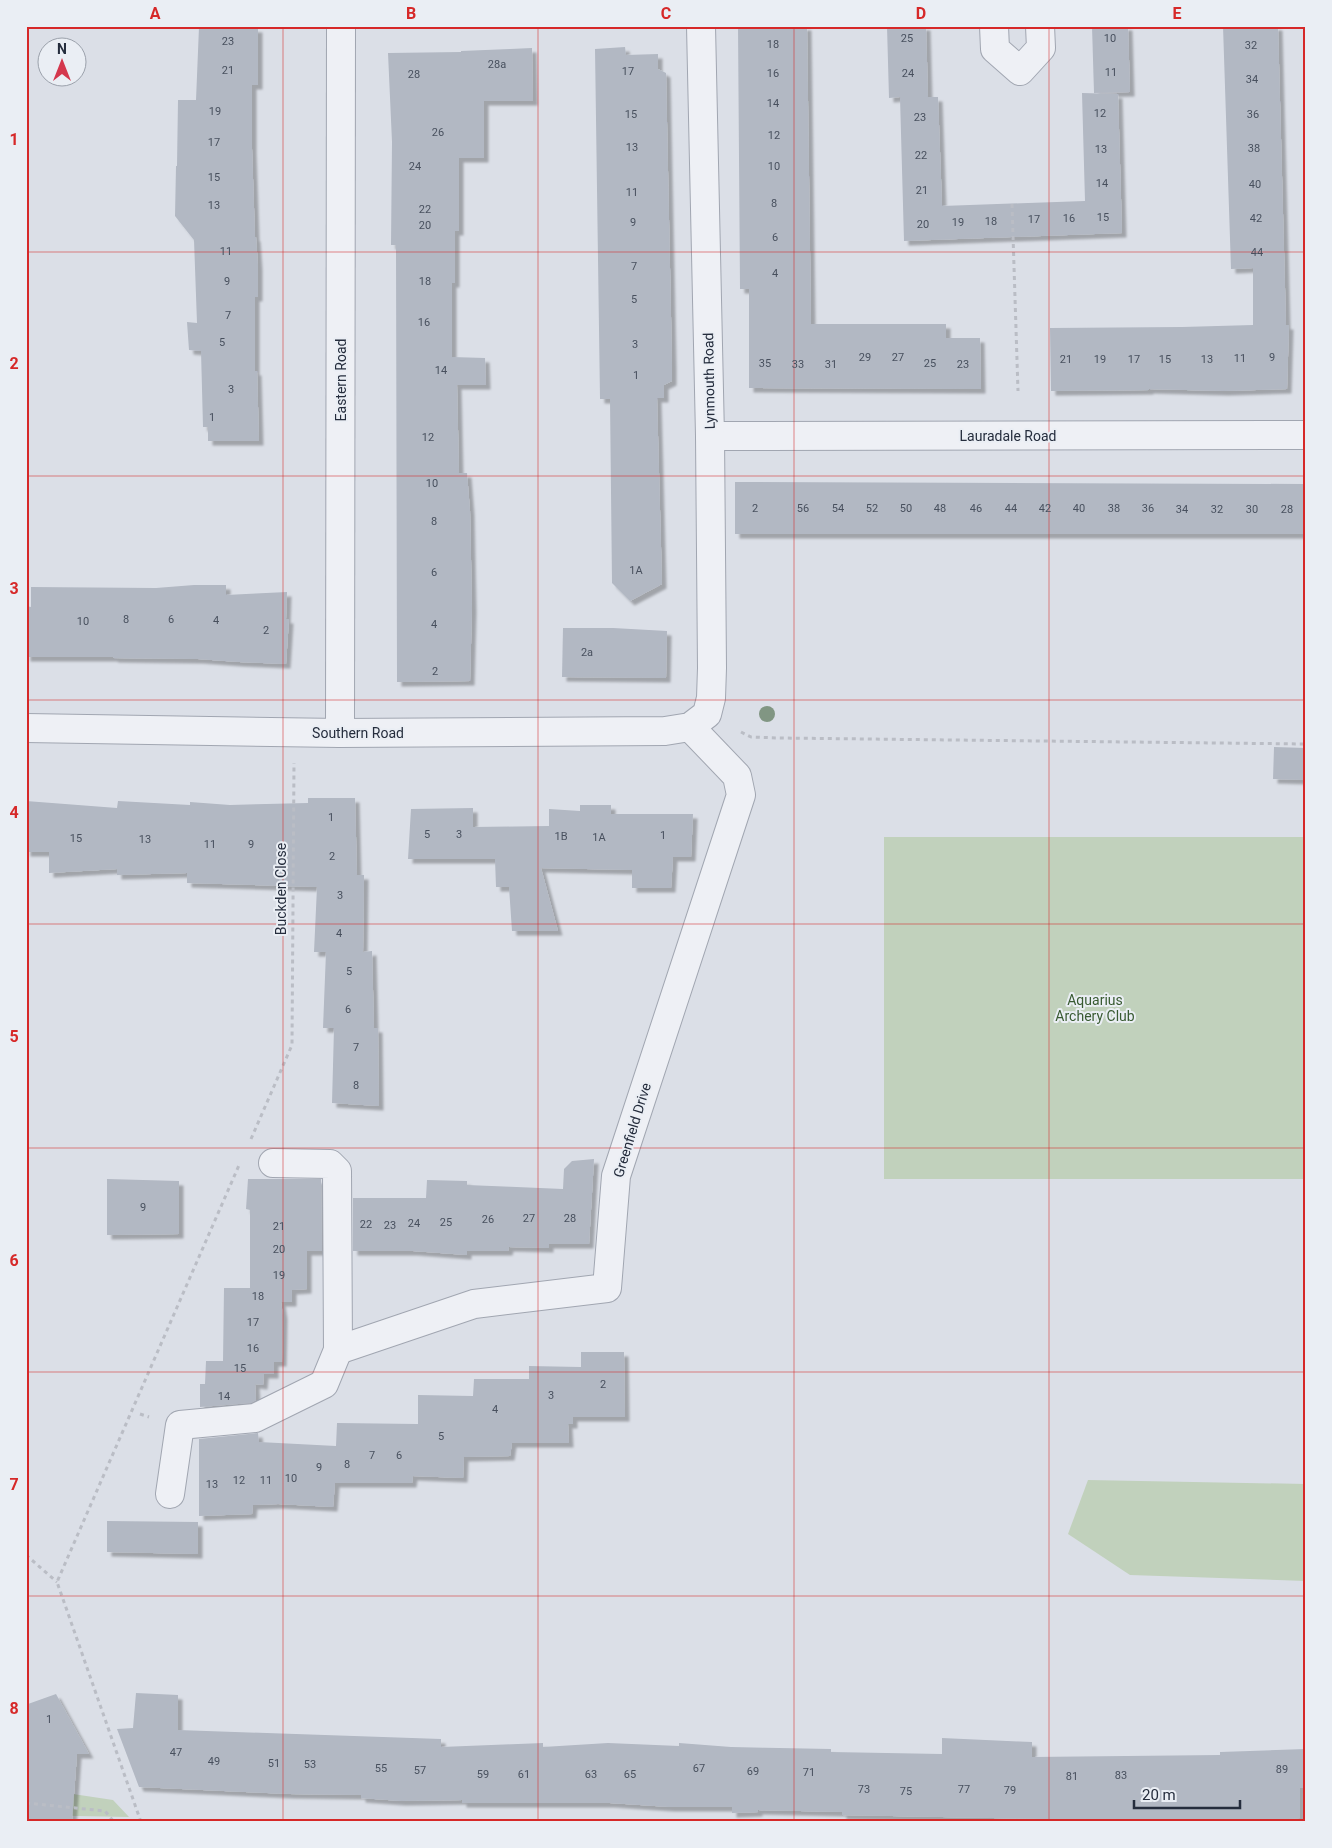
<svg xmlns="http://www.w3.org/2000/svg" width="1332" height="1848" viewBox="0 0 1332 1848" font-family="Roboto,sans-serif">
	<style>
		.green { fill: #c1d1bc }
		.building { fill: #b2b8c3; filter: url(#shadow) }
		.lines { fill: none; stroke-linecap: round; stroke-linejoin: round }
		.minor-casing { stroke: #a1a6b1; stroke-width: 30 }
		.path { stroke: #babdc5; stroke-width: 3; stroke-dasharray: 4 4; stroke-linecap: butt }
		.minor { stroke: #eef0f5; stroke-width: 28 }
		.tree { fill: #819683 }
		.grid { fill: none; stroke: #d62828; stroke-width: 1; stroke-opacity: 0.55 }
		.labels { text-anchor: middle; stroke-width: 4; stroke-linejoin: round; paint-order: stroke }
		.number-label { font-size: 11px; fill: #48505e }
		.street-label { font-size: 14px; fill: #252d3d; stroke: #eaeef4 }
		.park-label { font-size: 14px; fill: #385a31; stroke: #eaeef4 }
		.neatline { fill: none; stroke: #d62828; stroke-width: 2 }
		.grid-label { font-size: 16px; text-anchor: middle; font-weight: bold; fill: #d62828 }
	</style>
	<defs>
		<filter id="shadow"><feDropShadow dx="4.5" dy="4.5" stdDeviation="1" flood-color="#0004"/></filter>
	</defs>
	<rect width="100%" height="100%" fill="#dbdfe7"/>
	<g class="green">
		<rect x="884" y="837" width="422" height="342"/>
		<path d="M 1088,1480 L 1306,1484 L 1306,1581 L 1130,1575 L 1068,1534 Z"/>
		<path d="M 26,1787 L 113,1800 L 129,1817 L 26,1815 Z"/>
	</g>
	<g class="building">
		<path d="M 738,26 L 807,26 L 811,324 L 946,324 L 946,338 L 980,338 L 981,389 L 749,388 L 749,289 L 740,289 Z"/>
		<path d="M 887,26 L 926,26 L 928,97 L 938,97 L 942,206 L 1085,201 L 1082,93 L 1118,94 L 1122,233 L 904,241 L 900,97 L 889,98 Z"/>
		<path d="M 1092,26 L 1128,26 L 1130,92 L 1094,93 Z"/>
		<path d="M 1223,26 L 1278,26 L 1286,325 L 1289,325 L 1287,389 L 1224,391 L 1149,389 L 1149,390 L 1051,391 L 1050,328 L 1182,327 L 1253,325 L 1253,268 L 1231,269 Z"/>
		<path d="M 199,27 L 258,28 L 258,85 L 252,85 L 252,149 L 255,237 L 256,237 L 258,266 L 258,297 L 255,297 L 255,371 L 257,371 L 259,441 L 208,441 L 208,427 L 203,427 L 201,351 L 189,350 L 187,322 L 197,323 L 194,240 L 175,216 L 176,166 L 177,166 L 178,100 L 196,100 Z"/>
		<path d="M 625,47 L 626,55 L 658,54 L 658,69 L 666,73 L 672,365 L 672,381 L 664,385 L 664,398 L 657,398 L 662,584 L 630,601 L 612,583 L 610,399 L 600,399 L 595,49 Z"/>
		<path d="M 532,48 L 533,101 L 484,101 L 484,158 L 459,158 L 459,231 L 455,231 L 455,283 L 452,283 L 452,357 L 485,358 L 486,385 L 457,385 L 459,473 L 467,473 L 470,511 L 472,608 L 470,681 L 397,682 L 396,245 L 391,245 L 392,142 L 388,53 L 461,52 L 461,51 Z"/>
		<path d="M 735,482 L 1306,484 L 1306,534 L 735,534 Z"/>
		<path d="M 194,585 L 226,585 L 226,595 L 287,592 L 286,619 L 289,619 L 286,664 L 239,662 L 198,659 L 113,658 L 114,657 L 26,657 L 26,606 L 31,607 L 31,587 L 156,588 Z"/>
		<path d="M 563,628 L 613,628 L 667,631 L 666,678 L 562,677 Z"/>
		<path d="M 1274,747 L 1306,748 L 1306,780 L 1273,779 Z"/>
		<path d="M 308,798 L 355,798 L 357,875 L 364,875 L 363,952 L 372,951 L 374,1028 L 378,1028 L 379,1106 L 332,1103 L 334,1028 L 323,1028 L 326,952 L 314,952 L 317,887 L 187,883 L 187,873 L 117,875 L 117,869 L 49,873 L 49,852 L 26,852 L 26,801 L 117,808 L 118,801 L 190,805 L 190,802 L 230,805 L 308,803 Z"/>
		<path d="M 580,805 L 611,805 L 611,814 L 693,814 L 691,857 L 673,857 L 671,888 L 632,888 L 632,870 L 541,868 L 558,931 L 512,931 L 509,887 L 496,887 L 495,859 L 408,859 L 411,809 L 473,808 L 473,827 L 549,826 L 549,809 L 580,811 Z"/>
		<path d="M 594,1159 L 589,1244 L 549,1244 L 549,1248 L 509,1247 L 508,1251 L 467,1251 L 467,1255 L 413,1251 L 353,1251 L 353,1198 L 426,1198 L 427,1180 L 467,1181 L 467,1185 L 563,1189 L 564,1169 L 572,1161 Z"/>
		<path d="M 107,1179 L 179,1181 L 179,1234 L 107,1235 Z"/>
		<path d="M 248,1179 L 321,1179 L 322,1251 L 307,1251 L 307,1289 L 292,1290 L 292,1302 L 281,1302 L 283,1315 L 282,1362 L 274,1362 L 274,1374 L 264,1374 L 263,1385 L 255,1384 L 256,1400 L 251,1403 L 200,1407 L 200,1384 L 205,1384 L 206,1361 L 223,1361 L 224,1288 L 250,1288 L 250,1210 L 246,1209 Z"/>
		<path d="M 581,1352 L 624,1352 L 625,1417 L 573,1417 L 573,1424 L 568,1424 L 569,1443 L 512,1443 L 510,1456 L 464,1457 L 463,1478 L 413,1476 L 412,1483 L 335,1483 L 333,1507 L 278,1504 L 253,1505 L 252,1514 L 199,1516 L 199,1439 L 258,1433 L 259,1442 L 336,1446 L 337,1423 L 418,1424 L 418,1395 L 473,1396 L 474,1379 L 529,1379 L 529,1366 L 581,1367 Z"/>
		<path d="M 107,1521 L 198,1522 L 198,1554 L 107,1552 Z"/>
		<path d="M 136,1693 L 178,1695 L 178,1730 L 441,1739 L 441,1747 L 543,1743 L 543,1747 L 608,1743 L 679,1746 L 679,1743 L 731,1747 L 831,1749 L 831,1752 L 942,1754 L 942,1738 L 1032,1742 L 1032,1757 L 1220,1755 L 1220,1752 L 1306,1749 L 1306,1788 L 1300,1788 L 1300,1818 L 1246,1822 L 1045,1822 L 1045,1819 L 842,1815 L 842,1812 L 758,1810 L 758,1812 L 732,1813 L 732,1807 L 670,1807 L 610,1803 L 462,1803 L 462,1800 L 401,1801 L 361,1798 L 361,1795 L 290,1794 L 139,1787 L 117,1729 L 133,1728 Z"/>
		<path d="M 56,1694 L 89,1754 L 77,1754 L 72,1822 L 26,1822 L 28,1704 Z"/>
	</g>
	<g class="lines">
		<g class="minor-casing">
			<g id="minor">
				<path d="M 994,26 L 995,49 L 1020,71 L 1041,48 L 1040,26"/>
				<path d="M 710,436 L 1306,435"/>
				<path d="M 26,728 L 340,733 L 665,731 L 690,727 L 707,714 L 711,698 L 712,668 L 710,436 L 701,26"/>
				<path d="M 340,733 L 341,26"/>
				<path d="M 338,1350 L 474,1304 L 607,1288 L 616,1176 L 741,795 L 737,776 L 690,727"/>
				<path d="M 170,1494 L 180,1425 L 255,1418 L 324,1384 L 338,1350 L 337,1171 L 330,1164 L 273,1163"/>
			</g>
		</g>
		<g class="path">
			<path d="M 1012,204 L 1018,391"/>
			<path d="M 741,732 L 751,737 L 779,738 L 1306,744"/>
			<path d="M 251,1139 L 292,1045 L 294,763"/>
			<path d="M 140,1414 L 149,1417"/>
			<path d="M 26,1555 L 57,1582"/>
			<path d="M 26,1803 L 105,1811 L 114,1822"/>
			<path d="M 141,1822 L 57,1582 L 240,1163"/>
		</g>
		<use href="#minor" class="minor"/>
	</g>
	<circle class="tree" cx="767" cy="714" r="8"/>
	<path class="grid" d="M 283,26 L 283,1822M 538,26 L 538,1822M 794,26 L 794,1822M 1049,26 L 1049,1822M 26,252 L 1306,252M 26,476 L 1306,476M 26,700 L 1306,700M 26,924 L 1306,924M 26,1148 L 1306,1148M 26,1372 L 1306,1372M 26,1596 L 1306,1596"/>
	<g class="labels">
		<g class="number-label">
			<text x="907" y="42">25</text>
			<text x="1110" y="42">10</text>
			<text x="228" y="45">23</text>
			<text x="773" y="48">18</text>
			<text x="1251" y="49">32</text>
			<text x="497" y="68">28a</text>
			<text x="228" y="74">21</text>
			<text x="628" y="75">17</text>
			<text x="1111" y="76">11</text>
			<text x="773" y="77">16</text>
			<text x="908" y="77">24</text>
			<text x="414" y="78">28</text>
			<text x="1252" y="83">34</text>
			<text x="773" y="107">14</text>
			<text x="215" y="115">19</text>
			<text x="1100" y="117">12</text>
			<text x="631" y="118">15</text>
			<text x="1253" y="118">36</text>
			<text x="920" y="121">23</text>
			<text x="438" y="136">26</text>
			<text x="774" y="139">12</text>
			<text x="214" y="146">17</text>
			<text x="632" y="151">13</text>
			<text x="1254" y="152">38</text>
			<text x="1101" y="153">13</text>
			<text x="921" y="159">22</text>
			<text x="415" y="170">24</text>
			<text x="774" y="170">10</text>
			<text x="214" y="181">15</text>
			<text x="1102" y="187">14</text>
			<text x="1255" y="188">40</text>
			<text x="922" y="194">21</text>
			<text x="632" y="196">11</text>
			<text x="774" y="207">8</text>
			<text x="214" y="209">13</text>
			<text x="425" y="213">22</text>
			<text x="1103" y="221">15</text>
			<text x="1069" y="222">16</text>
			<text x="1256" y="222">42</text>
			<text x="1034" y="223">17</text>
			<text x="991" y="225">18</text>
			<text x="633" y="226">9</text>
			<text x="958" y="226">19</text>
			<text x="923" y="228">20</text>
			<text x="425" y="229">20</text>
			<text x="775" y="241">6</text>
			<text x="226" y="255">11</text>
			<text x="1257" y="256">44</text>
			<text x="634" y="270">7</text>
			<text x="775" y="277">4</text>
			<text x="227" y="285">9</text>
			<text x="425" y="285">18</text>
			<text x="634" y="303">5</text>
			<text x="228" y="319">7</text>
			<text x="424" y="326">16</text>
			<text x="222" y="346">5</text>
			<text x="635" y="348">3</text>
			<text x="865" y="361">29</text>
			<text x="898" y="361">27</text>
			<text x="1272" y="361">9</text>
			<text x="1240" y="362">11</text>
			<text x="1066" y="363">21</text>
			<text x="1100" y="363">19</text>
			<text x="1134" y="363">17</text>
			<text x="1165" y="363">15</text>
			<text x="1207" y="363">13</text>
			<text x="765" y="367">35</text>
			<text x="930" y="367">25</text>
			<text x="798" y="368">33</text>
			<text x="831" y="368">31</text>
			<text x="963" y="368">23</text>
			<text x="441" y="374">14</text>
			<text x="636" y="379">1</text>
			<text x="231" y="393">3</text>
			<text x="212" y="421">1</text>
			<text x="428" y="441">12</text>
			<text x="432" y="487">10</text>
			<text x="755" y="512">2</text>
			<text x="803" y="512">56</text>
			<text x="838" y="512">54</text>
			<text x="872" y="512">52</text>
			<text x="906" y="512">50</text>
			<text x="940" y="512">48</text>
			<text x="976" y="512">46</text>
			<text x="1011" y="512">44</text>
			<text x="1045" y="512">42</text>
			<text x="1079" y="512">40</text>
			<text x="1114" y="512">38</text>
			<text x="1148" y="512">36</text>
			<text x="1182" y="513">34</text>
			<text x="1217" y="513">32</text>
			<text x="1252" y="513">30</text>
			<text x="1287" y="513">28</text>
			<text x="434" y="525">8</text>
			<text x="636" y="574">1A</text>
			<text x="434" y="576">6</text>
			<text x="126" y="623">8</text>
			<text x="171" y="623">6</text>
			<text x="216" y="624">4</text>
			<text x="83" y="625">10</text>
			<text x="434" y="628">4</text>
			<text x="266" y="634">2</text>
			<text x="587" y="656">2a</text>
			<text x="435" y="675">2</text>
			<text x="331" y="821">1</text>
			<text x="427" y="838">5</text>
			<text x="459" y="838">3</text>
			<text x="663" y="839">1</text>
			<text x="561" y="840">1B</text>
			<text x="599" y="841">1A</text>
			<text x="76" y="842">15</text>
			<text x="145" y="843">13</text>
			<text x="210" y="848">11</text>
			<text x="251" y="848">9</text>
			<text x="332" y="860">2</text>
			<text x="340" y="899">3</text>
			<text x="339" y="937">4</text>
			<text x="349" y="975">5</text>
			<text x="348" y="1013">6</text>
			<text x="356" y="1051">7</text>
			<text x="356" y="1089">8</text>
			<text x="143" y="1211">9</text>
			<text x="529" y="1222">27</text>
			<text x="570" y="1222">28</text>
			<text x="488" y="1223">26</text>
			<text x="446" y="1226">25</text>
			<text x="414" y="1227">24</text>
			<text x="366" y="1228">22</text>
			<text x="390" y="1229">23</text>
			<text x="279" y="1230">21</text>
			<text x="279" y="1253">20</text>
			<text x="279" y="1279">19</text>
			<text x="258" y="1300">18</text>
			<text x="253" y="1326">17</text>
			<text x="253" y="1352">16</text>
			<text x="240" y="1372">15</text>
			<text x="603" y="1388">2</text>
			<text x="551" y="1399">3</text>
			<text x="224" y="1400">14</text>
			<text x="495" y="1413">4</text>
			<text x="441" y="1440">5</text>
			<text x="372" y="1459">7</text>
			<text x="399" y="1459">6</text>
			<text x="347" y="1468">8</text>
			<text x="319" y="1471">9</text>
			<text x="291" y="1482">10</text>
			<text x="239" y="1484">12</text>
			<text x="266" y="1484">11</text>
			<text x="212" y="1488">13</text>
			<text x="49" y="1723">1</text>
			<text x="176" y="1756">47</text>
			<text x="214" y="1765">49</text>
			<text x="274" y="1767">51</text>
			<text x="310" y="1768">53</text>
			<text x="381" y="1772">55</text>
			<text x="699" y="1772">67</text>
			<text x="1282" y="1773">89</text>
			<text x="420" y="1774">57</text>
			<text x="753" y="1775">69</text>
			<text x="809" y="1776">71</text>
			<text x="483" y="1778">59</text>
			<text x="524" y="1778">61</text>
			<text x="591" y="1778">63</text>
			<text x="630" y="1778">65</text>
			<text x="1121" y="1779">83</text>
			<text x="1072" y="1780">81</text>
			<text x="864" y="1793">73</text>
			<text x="964" y="1793">77</text>
			<text x="1010" y="1794">79</text>
			<text x="906" y="1795">75</text>
		</g>
		<g class="street-label">
			<text transform="translate(341 380) rotate(-90)" y="5">Eastern Road</text>
			<text transform="translate(709 381) rotate(-91)" y="5">Lynmouth Road</text>
			<text x="1008" y="441">Lauradale Road</text>
			<text x="358" y="738">Southern Road</text>
			<text transform="translate(281 889) rotate(-90)" y="5">Buckden Close</text>
			<text transform="translate(632 1130) rotate(-73)" y="5">Greenfield Drive</text>
		</g>
		<g class="park-label">
			<text x="1095" y="1005">Aquarius<tspan x="1095" dy="16">Archery Club</tspan></text>
		</g>
	</g>
	<rect width="1332" height="1848" fill="none" stroke="#eaeef4" stroke-width="55"/>
	<g transform="translate(62 62)"><circle r="24" fill="#eaeef4" stroke="#9ba1ab"/>
	<path d="M0-4L9 19L0 12L-9 19Z" fill="#d4374d"/>
	<text y="-8" font-size="14" font-weight="bold" text-anchor="middle" fill="#252d3d">N</text>
	</g>
	<path d="M1134 1800v8h106v-8" fill="none" stroke="#252d3d" stroke-width="2.5"/>
	<text x="1142" y="1800" font-size="15" fill="#252d3d" stroke="#eaeef4" stroke-width="4" paint-order="stroke">20 m</text>
	<rect x="28" y="28" width="1276" height="1792" class="neatline"/>
	<g class="grid-label">
		<text x="155" y="19">A</text>
		<text x="411" y="19">B</text>
		<text x="666" y="19">C</text>
		<text x="921" y="19">D</text>
		<text x="1177" y="19">E</text>
		<text x="14" y="145">1</text>
		<text x="14" y="369">2</text>
		<text x="14" y="594">3</text>
		<text x="14" y="818">4</text>
		<text x="14" y="1042">5</text>
		<text x="14" y="1266">6</text>
		<text x="14" y="1490">7</text>
		<text x="14" y="1714">8</text>
	</g>
</svg>
